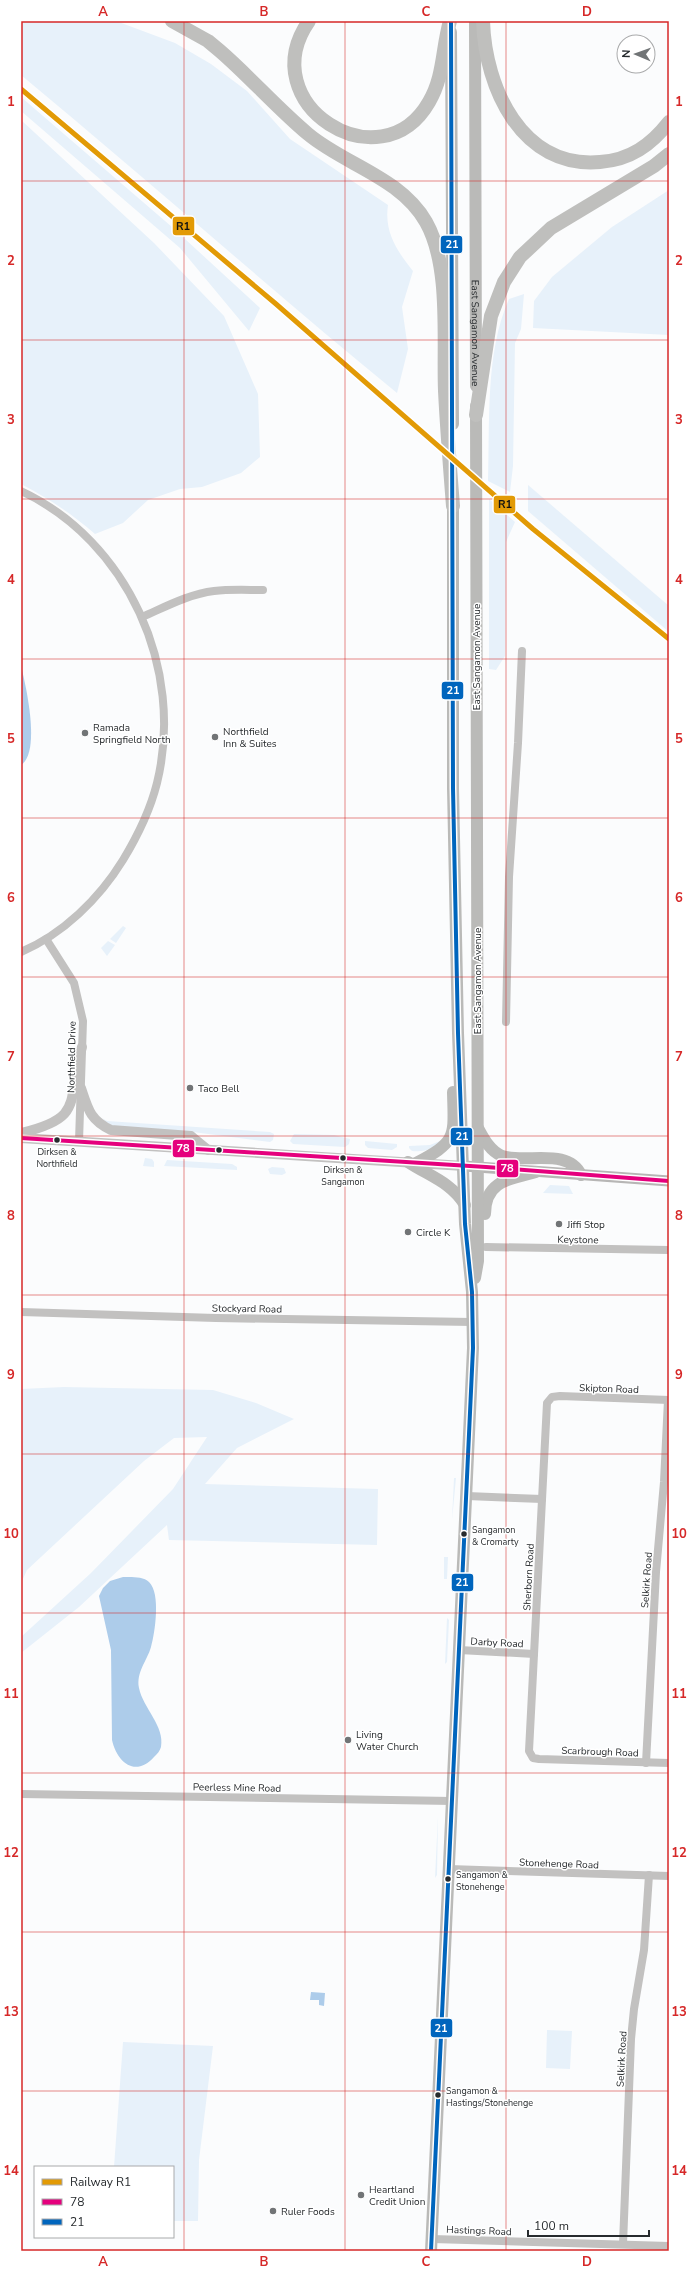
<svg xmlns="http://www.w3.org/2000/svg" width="690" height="2272" viewBox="0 0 690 2272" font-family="'Nunito Sans',sans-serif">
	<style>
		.green { fill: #e7f1fa }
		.water { fill: #adccea }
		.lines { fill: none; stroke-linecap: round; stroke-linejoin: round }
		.minor { stroke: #c2c1c0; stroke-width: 8 }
		.tertiary { stroke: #c2c1c0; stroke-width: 10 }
		.secondary { stroke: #b7b6b5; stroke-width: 11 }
		.primary { stroke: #babab8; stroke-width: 12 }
		.motorway { stroke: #bfbfbd; stroke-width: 14 }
		.bus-1-casing { stroke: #fff; stroke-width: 7 }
		.bus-2-casing { stroke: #fff; stroke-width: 7 }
		.bus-1 { stroke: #e5007d; stroke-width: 4 }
		.bus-2 { stroke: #0065bd; stroke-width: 4 }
		.rail-1-casing { stroke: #fff; stroke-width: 8 }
		.rail-1 { stroke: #e29a05; stroke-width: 5 }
		.grid { fill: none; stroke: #d62828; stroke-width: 1; stroke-opacity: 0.55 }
		.poi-dot { fill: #717476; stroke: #fff; stroke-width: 1.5 }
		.bus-dot { fill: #272b2e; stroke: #fff; stroke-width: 1.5 }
		.labels { text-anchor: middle; stroke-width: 3; stroke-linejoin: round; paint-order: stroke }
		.bus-label { font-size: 9px; fill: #272b2e; stroke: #fff; text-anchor: start }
		.street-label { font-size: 10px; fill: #272b2e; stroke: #fff }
		.poi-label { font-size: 10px; fill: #272b2e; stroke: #fff; text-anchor: start }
		.line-badge { stroke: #fff; stroke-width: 1.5 }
		.badge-label { font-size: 11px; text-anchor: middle; font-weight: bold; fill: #fff }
		.pale-badge-label { font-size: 11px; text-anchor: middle; font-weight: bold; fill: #111 }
		.neatline { fill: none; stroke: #d62828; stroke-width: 1.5 }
		.grid-label { font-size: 13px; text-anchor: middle; font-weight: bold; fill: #d62828 }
	</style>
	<rect width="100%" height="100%" fill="#fbfcfd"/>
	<g class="green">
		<path d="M 21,21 L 116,21 L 175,43 L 211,64 L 247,91 L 290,139 L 388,205 C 384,232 397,251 413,271 L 402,307 L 408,349 L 397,393 C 270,289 148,180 21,75 Z"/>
		<path d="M 21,97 L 172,227 L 260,308 L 249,331 L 180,248 L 21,111 Z"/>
		<path d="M 21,120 L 154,243 L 224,316 L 258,394 L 260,457 L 241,473 L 202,487 L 180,489 L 148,500 L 123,523 L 95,534 C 72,514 48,498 21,484 Z"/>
		<path d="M 669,190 L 669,335 L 533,328 L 534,301 L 552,277 L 612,227 Z"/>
		<path d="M 524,294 L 521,329 L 515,343 L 513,466 L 510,492 L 488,481 C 490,423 485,352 509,299 Z"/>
		<path d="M 528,485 L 669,606 L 669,632 L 528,511 Z"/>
		<path d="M 489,499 L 515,522 L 506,542 L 505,656 L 496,670 L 489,669 Z"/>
		<path d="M 123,926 L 126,928 L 116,943 L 110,939 Z"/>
		<path d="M 108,941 L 115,945 L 107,956 L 101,948 Z"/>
		<path d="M 102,1118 L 107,1121 L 270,1132 L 274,1134 L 273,1140 L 270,1142 L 193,1132 L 111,1126 Z"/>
		<path d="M 294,1134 L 334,1135 L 350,1139 L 349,1144 L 345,1147 L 293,1144 L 290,1141 Z"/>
		<path d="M 365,1141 L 397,1144 L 397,1147 L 392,1150 L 368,1148 L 365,1145 Z"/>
		<path d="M 440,1141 C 431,1150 425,1152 412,1151 L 409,1148 L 409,1146 L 430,1145 Z"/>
		<path d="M 145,1158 L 152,1159 L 154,1162 L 154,1167 L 143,1166 Z"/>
		<path d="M 167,1160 L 232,1164 L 237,1167 L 237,1170 L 164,1166 Z"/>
		<path d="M 272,1167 L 284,1168 L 286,1173 L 282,1175 L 270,1174 L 268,1169 Z"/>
		<path d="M 550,1185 L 569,1186 L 573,1194 L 543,1193 Z"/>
		<path d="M 64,1387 L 213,1390 L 256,1403 L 294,1419 L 237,1448 L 205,1484 L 378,1489 L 377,1545 L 169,1540 L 167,1525 L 79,1607 L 21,1653 L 21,1637 L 91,1573 L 173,1489 L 207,1437 L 174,1438 L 144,1461 L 27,1570 L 21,1583 L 21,1389 Z"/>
		<path d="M 454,1478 L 456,1478 L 452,1520 Z"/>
		<path d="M 444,1557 L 448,1557 L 447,1579 L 444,1579 Z"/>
		<path d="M 447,1618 L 449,1620 L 447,1662 L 445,1664 Z"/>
		<path d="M 438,1816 L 437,1875 L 435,1878 Z"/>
		<path d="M 547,2030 L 572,2031 L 570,2069 L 546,2068 Z"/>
		<path d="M 123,2042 L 213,2046 L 199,2160 L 198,2221 L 173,2221 L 173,2167 L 114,2167 Z"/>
	</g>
	<g class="water">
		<path d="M 21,666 C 26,686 41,752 21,765 Z"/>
		<path d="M 123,1577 C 130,1577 143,1576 149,1582 C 161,1593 155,1633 151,1647 C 147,1661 136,1672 139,1688 C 143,1708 165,1726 161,1747 C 160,1751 157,1754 154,1757 C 135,1778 117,1762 112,1740 L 111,1650 L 99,1596 L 103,1588 L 110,1581 Z"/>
		<path d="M 311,1992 L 325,1993 L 324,2006 L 319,2005 L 319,2000 L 310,2000 Z"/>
	</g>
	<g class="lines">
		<g class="minor">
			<path d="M 21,491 C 128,541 185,669 157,783 C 150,811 137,837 123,860 C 99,899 63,934 21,952"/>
			<path d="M 142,617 C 165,607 189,594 214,591 C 230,589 247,590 263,590"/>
			<path d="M 46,939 L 74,983 L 83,1021 L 79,1141"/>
			<path d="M 506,1022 L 509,877 L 518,743 L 522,651"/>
			<path d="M 486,1247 L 669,1250"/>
			<path d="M 21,1312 L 216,1318 L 472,1322"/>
			<path d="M 669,1400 L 560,1396 L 552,1397 L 547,1403 L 529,1751 L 533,1758 L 539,1759 L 669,1763"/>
			<path d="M 467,1496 L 542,1499"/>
			<path d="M 459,1650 L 534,1654"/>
			<path d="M 646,1763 L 656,1572 L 664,1482 L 668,1400"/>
			<path d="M 21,1794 L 452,1801"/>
			<path d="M 449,1869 L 669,1876"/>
			<path d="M 432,2239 L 669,2246"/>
			<path d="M 623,2244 L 631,2039 L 634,2009 L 644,1950 L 649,1875"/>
		</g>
		<g class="tertiary">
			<path d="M 81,1088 C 88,1109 90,1120 111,1130 L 191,1136 L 208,1150"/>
			<path d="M 21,1133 C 88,1117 65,1100 82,1047"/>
			<path d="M 21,1138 L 464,1166"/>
		</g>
		<path class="secondary" d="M 464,1166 L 669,1181"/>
		<g class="primary">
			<path id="s1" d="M 475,21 L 476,386"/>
			<path d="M 451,32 L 453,424"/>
			<path d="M 478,1128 C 484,1139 490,1151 502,1156 C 526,1164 568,1147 581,1175"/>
			<path d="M 408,1162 C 429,1176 451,1182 465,1205"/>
			<path d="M 416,1163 C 458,1141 454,1137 453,1092"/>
			<path d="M 485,1214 C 485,1181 509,1179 536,1172"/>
			<path d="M 475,1278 L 478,1261 L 476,406"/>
			<path d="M 431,2251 L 473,1348 L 472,1292 L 465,1224 L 458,1033 L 453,788 L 453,496"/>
		</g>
		<g class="motorway">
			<path d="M 172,21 L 208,41 L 220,51 C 250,77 277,108 308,134 C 345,165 400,177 426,222 C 451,266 443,341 445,391 C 447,430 450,468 453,506"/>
			<path d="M 309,21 C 251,104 381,186 429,102 C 444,77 442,49 450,21"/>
			<path d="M 483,21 C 485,88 522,169 600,162 C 630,160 651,145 669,122"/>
			<path d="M 476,415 L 491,316 L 504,282 L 520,257 L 551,228 L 654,166 L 669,154"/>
		</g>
		<g class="bus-1-casing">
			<path id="bus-1" d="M 21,1138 L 486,1167 L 669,1181"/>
		</g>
		<g class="bus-2-casing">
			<path id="bus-2" d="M 431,2251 L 473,1348 L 472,1292 L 465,1224 L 458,1033 L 453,788 L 451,21"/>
		</g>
		<use href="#bus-1" class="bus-1"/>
		<use href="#bus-2" class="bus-2"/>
		<g class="rail-1-casing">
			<path id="rail-1" d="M 21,89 L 276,304 L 533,529 L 669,639"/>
		</g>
		<use href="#rail-1" class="rail-1"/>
	</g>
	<path class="grid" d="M 184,21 L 184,2251M 345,21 L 345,2251M 506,21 L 506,2251M 21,181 L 669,181M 21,340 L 669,340M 21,499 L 669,499M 21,659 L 669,659M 21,818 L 669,818M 21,977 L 669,977M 21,1136 L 669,1136M 21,1295 L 669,1295M 21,1454 L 669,1454M 21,1613 L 669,1613M 21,1773 L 669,1773M 21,1932 L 669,1932M 21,2091 L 669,2091"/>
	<g class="poi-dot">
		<circle cx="85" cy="733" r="4"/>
		<circle cx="215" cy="737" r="4"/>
		<circle cx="190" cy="1088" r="4"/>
		<circle cx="559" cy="1224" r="4"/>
		<circle cx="408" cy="1232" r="4"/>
		<circle cx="348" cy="1740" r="4"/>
		<circle cx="361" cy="2195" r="4"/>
		<circle cx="273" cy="2211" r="4"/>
	</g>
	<g class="bus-dot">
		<circle cx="57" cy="1140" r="3.5"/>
		<circle cx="219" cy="1150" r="3.5"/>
		<circle cx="343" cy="1158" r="3.5"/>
		<circle cx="464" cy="1534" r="3.5"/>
		<circle cx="448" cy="1879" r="3.5"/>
		<circle cx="438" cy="2095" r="3.5"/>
	</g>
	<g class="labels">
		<g class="bus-label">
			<text x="57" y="1155" text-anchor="middle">Dirksen &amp;<tspan x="57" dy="12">Northfield</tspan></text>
			<text x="343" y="1173" text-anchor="middle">Dirksen &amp;<tspan x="343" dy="12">Sangamon</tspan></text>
			<text x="472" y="1533">Sangamon<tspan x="472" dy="12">&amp; Cromarty</tspan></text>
			<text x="456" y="1878">Sangamon &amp;<tspan x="456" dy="12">Stonehenge</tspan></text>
			<text x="446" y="2094">Sangamon &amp;<tspan x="446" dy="12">Hastings/Stonehenge</tspan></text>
		</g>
		<g class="street-label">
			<text dy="4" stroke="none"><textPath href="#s1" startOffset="312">East Sangamon Avenue</textPath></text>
			<text transform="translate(476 657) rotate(-90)" y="4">East Sangamon Avenue</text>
			<text transform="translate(477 981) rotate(-90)" y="4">East Sangamon Avenue</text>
			<text transform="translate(71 1057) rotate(-89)" y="4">Northfield Drive</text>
			<text transform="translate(578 1239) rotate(1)" y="4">Keystone</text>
			<text transform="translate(247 1308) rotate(1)" y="4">Stockyard Road</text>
			<text transform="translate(609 1388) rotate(2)" y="4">Skipton Road</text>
			<text transform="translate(528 1577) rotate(-87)" y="4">Sherborn Road</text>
			<text transform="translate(646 1580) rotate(-86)" y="4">Selkirk Road</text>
			<text transform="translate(497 1642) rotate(3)" y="4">Darby Road</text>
			<text transform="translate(600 1751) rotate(2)" y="4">Scarbrough Road</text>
			<text transform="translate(237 1787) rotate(1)" y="4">Peerless Mine Road</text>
			<text transform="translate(559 1863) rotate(2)" y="4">Stonehenge Road</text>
			<text transform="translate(621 2059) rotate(-87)" y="4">Selkirk Road</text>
			<text transform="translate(479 2230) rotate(2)" y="4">Hastings Road</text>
		</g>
		<g class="poi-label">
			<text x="93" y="731">Ramada<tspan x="93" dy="12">Springfield North</tspan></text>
			<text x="223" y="735">Northfield<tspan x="223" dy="12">Inn &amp; Suites</tspan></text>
			<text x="198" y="1092">Taco Bell</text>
			<text x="567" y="1228">Jiffi Stop</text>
			<text x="416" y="1236">Circle K</text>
			<text x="356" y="1738">Living<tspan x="356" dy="12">Water Church</tspan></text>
			<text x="369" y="2193">Heartland<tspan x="369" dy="12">Credit Union</tspan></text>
			<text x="281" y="2215">Ruler Foods</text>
		</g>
	</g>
	<g class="line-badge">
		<rect x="172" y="216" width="23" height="20" rx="4" fill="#e29a05"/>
		<rect x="440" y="235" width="23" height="19" rx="4" fill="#0065bd"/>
		<rect x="493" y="495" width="23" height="19" rx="4" fill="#e29a05"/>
		<rect x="441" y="681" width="23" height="19" rx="4" fill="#0065bd"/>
		<rect x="450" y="1127" width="23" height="19" rx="4" fill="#0065bd"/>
		<rect x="172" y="1139" width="23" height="19" rx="4" fill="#e5007d"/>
		<rect x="496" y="1159" width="23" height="19" rx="4" fill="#e5007d"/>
		<rect x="451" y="1573" width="23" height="19" rx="4" fill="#0065bd"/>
		<rect x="430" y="2018" width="23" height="20" rx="4" fill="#0065bd"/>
	</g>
	<g class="badge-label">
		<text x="452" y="248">21</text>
		<text x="453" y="694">21</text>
		<text x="462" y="1140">21</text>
		<text x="183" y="1152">78</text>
		<text x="507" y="1172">78</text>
		<text x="462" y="1586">21</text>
		<text x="441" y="2032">21</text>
	</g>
	<g class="pale-badge-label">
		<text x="183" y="230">R1</text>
		<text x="505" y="508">R1</text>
	</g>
	<rect width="690" height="2272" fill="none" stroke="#ffffff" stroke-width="44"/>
	<rect x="34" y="2166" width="140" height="72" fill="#ffffff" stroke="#a9aaab"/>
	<rect x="42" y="2179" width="20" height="6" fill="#e29a05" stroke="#a9aaab"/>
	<text x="70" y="2186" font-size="12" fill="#272b2e">Railway R1</text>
	<rect x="42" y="2199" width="20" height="6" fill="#e5007d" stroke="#a9aaab"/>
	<text x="70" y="2206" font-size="12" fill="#272b2e">78</text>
	<rect x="42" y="2219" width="20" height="6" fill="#0065bd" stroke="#a9aaab"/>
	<text x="70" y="2226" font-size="12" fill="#272b2e">21</text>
	<g transform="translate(636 54) rotate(272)"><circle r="19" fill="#ffffff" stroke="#a9aaab"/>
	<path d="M0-3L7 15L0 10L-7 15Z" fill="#717476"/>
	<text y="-6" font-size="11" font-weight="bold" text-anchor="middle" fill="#272b2e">N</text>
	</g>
	<path d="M528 2230v6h121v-6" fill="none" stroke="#272b2e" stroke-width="2"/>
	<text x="534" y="2230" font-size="12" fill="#272b2e" stroke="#ffffff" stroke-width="3" paint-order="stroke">100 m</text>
	<rect x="22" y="22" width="646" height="2228" class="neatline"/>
	<g class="grid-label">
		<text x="103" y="16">A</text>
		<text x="264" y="16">B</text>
		<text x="426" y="16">C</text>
		<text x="587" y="16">D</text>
		<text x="11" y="106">1</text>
		<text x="679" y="106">1</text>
		<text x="11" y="265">2</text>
		<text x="679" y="265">2</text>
		<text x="11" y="424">3</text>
		<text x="679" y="424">3</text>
		<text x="11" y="584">4</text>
		<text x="679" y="584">4</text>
		<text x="11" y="743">5</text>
		<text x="679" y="743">5</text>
		<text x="11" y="902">6</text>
		<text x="679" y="902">6</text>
		<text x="11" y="1061">7</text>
		<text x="679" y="1061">7</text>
		<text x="11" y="1220">8</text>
		<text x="679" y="1220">8</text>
		<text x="11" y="1379">9</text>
		<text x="679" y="1379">9</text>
		<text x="11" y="1538">10</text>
		<text x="679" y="1538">10</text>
		<text x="11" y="1698">11</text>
		<text x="679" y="1698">11</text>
		<text x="11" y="1857">12</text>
		<text x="679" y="1857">12</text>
		<text x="11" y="2016">13</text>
		<text x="679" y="2016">13</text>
		<text x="11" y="2175">14</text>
		<text x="679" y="2175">14</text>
		<text x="103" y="2266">A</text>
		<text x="264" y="2266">B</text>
		<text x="426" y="2266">C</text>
		<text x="587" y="2266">D</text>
	</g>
</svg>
